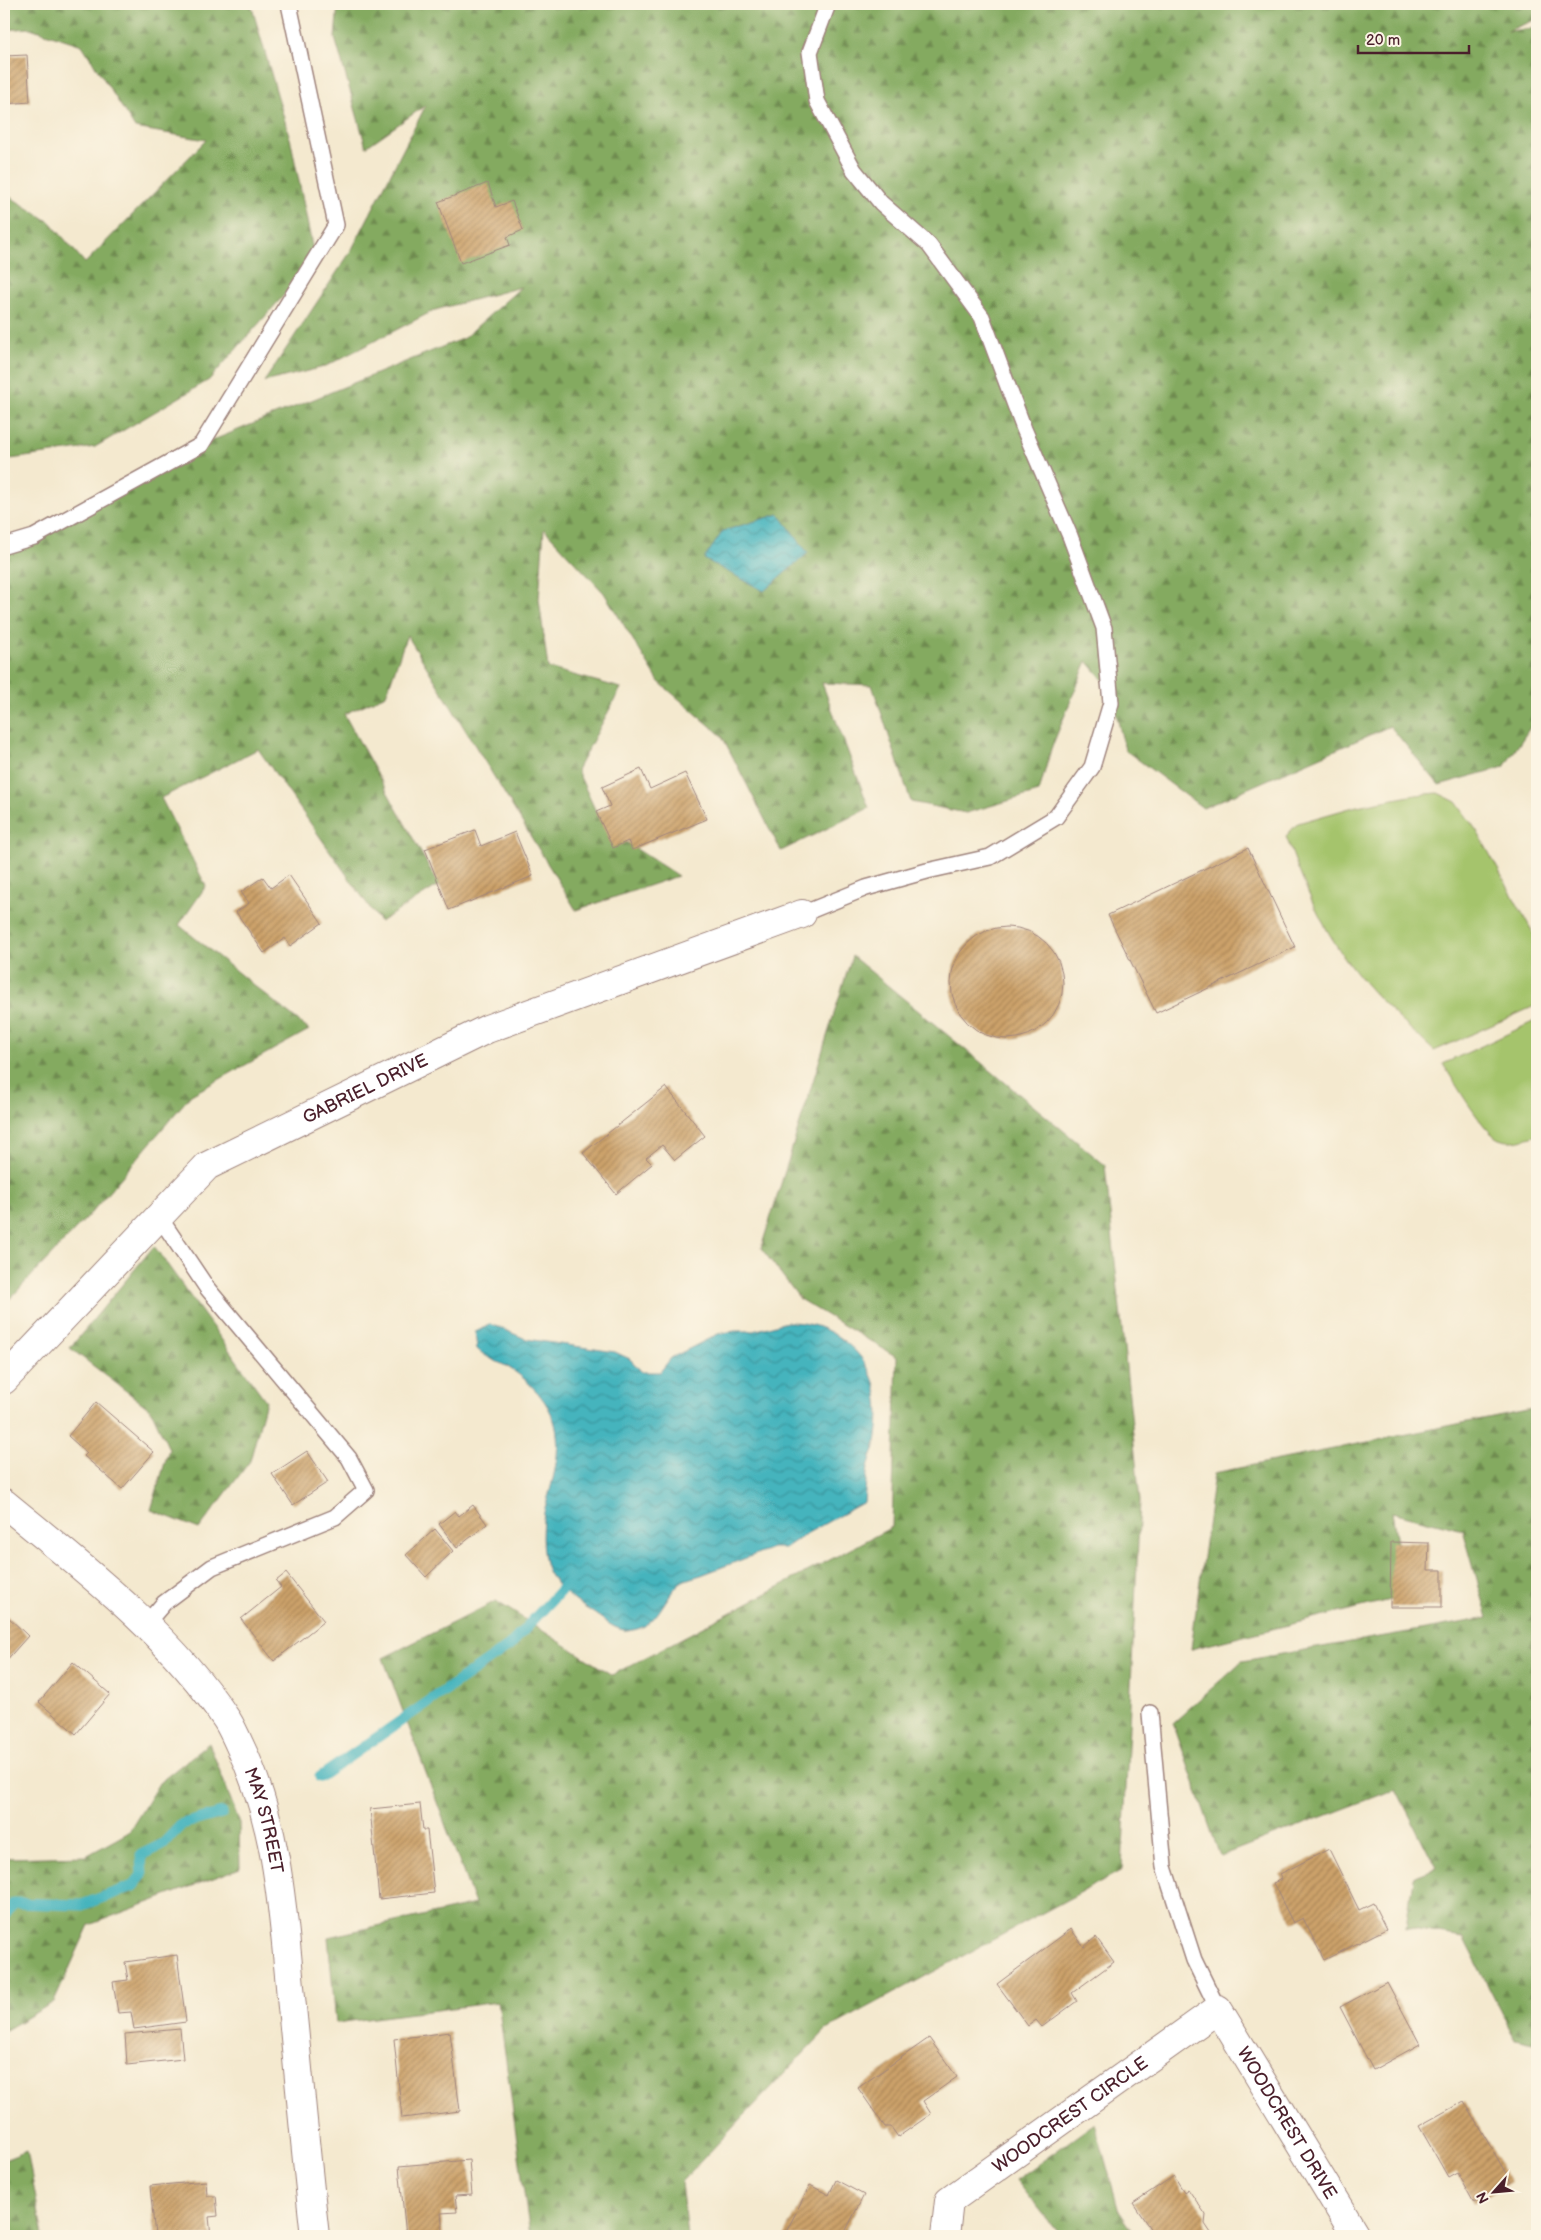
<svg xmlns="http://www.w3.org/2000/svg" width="1541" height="2240" viewBox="0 0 1541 2240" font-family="'Balsamiq Sans',sans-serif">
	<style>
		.grass { fill: #a5c46c; stroke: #78724c }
		.forest { fill: url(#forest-firs); stroke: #676446 }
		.water { fill: url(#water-waves); stroke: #476a74 }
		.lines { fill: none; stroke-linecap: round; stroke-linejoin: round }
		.stream { stroke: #44b4bd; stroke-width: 11 }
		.building { fill: url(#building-hatch) }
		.service-casing { stroke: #9f847d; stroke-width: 18 }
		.minor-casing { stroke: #9f847d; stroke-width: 30 }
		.tertiary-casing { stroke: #9f847d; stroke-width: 30 }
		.service { stroke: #fff; stroke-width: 15 }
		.minor { stroke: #fff; stroke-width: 28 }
		.tertiary { stroke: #fff; stroke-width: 28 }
		.labels { text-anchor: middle; stroke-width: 5; stroke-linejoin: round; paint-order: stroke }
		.street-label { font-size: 18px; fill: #4a1f2b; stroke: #fcf5e5 }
	</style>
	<defs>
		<pattern id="forest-firs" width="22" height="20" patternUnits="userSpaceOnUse" patternTransform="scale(1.25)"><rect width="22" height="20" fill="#84aa60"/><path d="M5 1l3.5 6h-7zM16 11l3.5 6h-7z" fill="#6e8a4f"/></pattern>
		<pattern id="water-waves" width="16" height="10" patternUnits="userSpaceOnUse" patternTransform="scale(1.25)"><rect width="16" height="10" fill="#44b4bd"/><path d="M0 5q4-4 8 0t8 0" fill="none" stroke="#3b929a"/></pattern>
		<pattern id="building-hatch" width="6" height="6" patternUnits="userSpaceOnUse" patternTransform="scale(1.25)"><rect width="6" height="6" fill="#cca26a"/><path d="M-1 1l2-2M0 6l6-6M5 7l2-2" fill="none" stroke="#a88357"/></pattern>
	</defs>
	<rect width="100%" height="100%" fill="#fcf5e5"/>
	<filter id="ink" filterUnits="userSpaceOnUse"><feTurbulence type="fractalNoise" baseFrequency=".02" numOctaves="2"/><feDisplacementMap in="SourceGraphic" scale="10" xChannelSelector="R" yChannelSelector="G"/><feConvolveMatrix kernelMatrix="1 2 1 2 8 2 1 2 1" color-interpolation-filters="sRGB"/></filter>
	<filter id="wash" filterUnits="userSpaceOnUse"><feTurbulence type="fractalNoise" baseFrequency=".0096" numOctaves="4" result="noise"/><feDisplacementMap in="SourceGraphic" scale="20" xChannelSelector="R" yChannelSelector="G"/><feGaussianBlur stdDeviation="1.12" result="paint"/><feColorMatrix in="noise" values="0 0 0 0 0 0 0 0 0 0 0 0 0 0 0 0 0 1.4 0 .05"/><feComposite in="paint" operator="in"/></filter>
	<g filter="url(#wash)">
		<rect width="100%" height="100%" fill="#f4e9cf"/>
		<g class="grass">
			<path d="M 1438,793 L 1456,802 L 1477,831 L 1537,940 L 1537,1005 L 1434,1051 C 1408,1026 1380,1003 1358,975 C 1324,934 1303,885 1286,836 L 1298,823 L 1357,806 L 1415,795 Z"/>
			<path d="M 1537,1020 L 1537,1135 C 1525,1139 1512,1144 1499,1139 C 1483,1132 1454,1081 1443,1064 Z"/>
		</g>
		<g class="forest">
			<path d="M 4,4 L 251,4 L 291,142 L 315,260 L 209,380 L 95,447 L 4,460 L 4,193 L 50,222 L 85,263 L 206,140 L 135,128 L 82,45 L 30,28 L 4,30 Z"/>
			<path d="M 338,4 L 1537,4 L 1537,19 L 1507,31 L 1537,28 L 1537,717 L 1504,767 L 1439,785 L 1390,726 L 1203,808 L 1125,750 L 1110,688 L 1087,661 L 1051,749 L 1039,792 L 966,813 L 911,802 L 872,685 L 822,683 L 869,808 L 781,851 L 722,736 L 659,682 L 604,593 L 544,529 L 539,599 L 548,668 L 621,688 L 577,770 L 603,827 L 678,876 L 576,910 L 407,635 L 386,695 L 344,714 L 439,885 L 380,922 L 258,749 L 161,798 L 206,886 L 179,925 L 309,1030 L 191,1095 L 91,1213 L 4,1305 L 4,546 L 201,445 L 464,338 L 521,287 L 435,310 L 324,367 L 264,382 L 351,251 L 426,105 L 366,147 L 335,38 Z"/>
			<path d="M 852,956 L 1105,1165 L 1140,1501 L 1122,1870 L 826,2030 L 681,2182 L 687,2236 L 530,2236 L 498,2002 L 336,2023 L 328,1937 L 475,1904 L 383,1658 L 496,1601 L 612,1675 L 892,1527 L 897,1357 L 801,1300 L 761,1248 Z"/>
			<path d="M 154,1246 L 266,1401 L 250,1461 L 199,1529 L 151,1510 L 169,1449 L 151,1410 L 70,1348 Z"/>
			<path d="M 1537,1408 L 1537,2044 L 1515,2039 L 1463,1937 L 1406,1928 L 1413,1877 L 1436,1868 L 1396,1789 L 1220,1856 L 1173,1723 L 1242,1661 L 1488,1618 L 1463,1530 L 1392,1512 L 1406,1596 L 1191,1649 L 1214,1473 Z"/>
			<path d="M 209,1743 L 239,1821 L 240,1868 L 89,1925 L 54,2002 L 4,2031 L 4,1858 L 86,1856 L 129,1832 L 159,1783 Z"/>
			<path d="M 1095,2123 L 1119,2211 L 1136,2236 L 1061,2236 L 1016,2180 Z"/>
			<path d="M 27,2151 L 43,2236 L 4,2236 L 4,2160 Z"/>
		</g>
		<g class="water">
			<path d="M 779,514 L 808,553 L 764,591 L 704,559 L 723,531 Z"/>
			<path d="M 787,1322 C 812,1322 830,1329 849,1345 C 880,1371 884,1413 874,1450 C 872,1456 869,1462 868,1468 C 866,1479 865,1491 864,1502 L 804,1535 L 785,1548 L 772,1548 C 749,1557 725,1566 701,1575 C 695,1577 685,1579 680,1583 C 664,1597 658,1626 633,1630 C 617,1633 605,1620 592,1612 C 577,1603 556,1588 548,1571 C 540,1556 541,1520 546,1504 C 554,1477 564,1443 552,1415 C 544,1396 524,1376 506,1366 C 494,1360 487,1358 477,1349 L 475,1332 L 491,1324 L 526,1339 L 615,1352 L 630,1359 L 642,1372 L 660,1372 L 671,1358 L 718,1334 L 735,1331 L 753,1331 Z"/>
		</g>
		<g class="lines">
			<g class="stream">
				<path d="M 320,1777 L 509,1646 L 573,1577"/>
				<path d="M 4,1916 L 14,1903 L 82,1905 L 133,1886 L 142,1875 L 141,1855 L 163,1844 L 182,1824 L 222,1813"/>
			</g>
		</g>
		<g id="blocks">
			<g class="building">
				<path d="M 27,55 L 30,102 L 4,104 L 4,56 Z"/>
				<path d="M 488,183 L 496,207 L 512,201 L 523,230 L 507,237 L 510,245 L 461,263 L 438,202 Z"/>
				<path d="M 641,769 L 650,789 L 685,773 L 707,819 L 632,850 L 628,841 L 613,848 L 596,812 L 610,806 L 602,787 Z"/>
				<path d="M 475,830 L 481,846 L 515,832 L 533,876 L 449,910 L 425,849 Z"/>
				<path d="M 1248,848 L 1295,947 L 1156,1013 L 1108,915 Z"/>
				<path d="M 289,875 L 322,923 L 290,946 L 285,938 L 264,953 L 236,912 L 249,903 L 241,892 L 263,877 L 271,888 Z"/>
				<circle cx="1007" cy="983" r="56"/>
				<path d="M 666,1087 L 705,1136 L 675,1160 L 662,1145 L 646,1158 L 652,1164 L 616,1194 L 583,1153 Z"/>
				<path d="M 96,1402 L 154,1452 L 122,1489 L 84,1456 L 87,1453 L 68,1436 Z"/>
				<path d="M 307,1451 L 328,1482 L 293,1505 L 272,1474 Z"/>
				<path d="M 473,1505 L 487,1524 L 457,1548 L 439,1524 L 455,1511 L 459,1516 Z"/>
				<path d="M 435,1529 L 453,1551 L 426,1577 L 406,1555 Z"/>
				<path d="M 1391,1542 L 1429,1543 L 1428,1570 L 1442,1570 L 1442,1607 L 1390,1607 Z"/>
				<path d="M 286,1573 L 324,1621 L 274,1661 L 241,1619 L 281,1587 L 276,1581 Z"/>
				<path d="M 4,1613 L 28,1636 L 4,1663 Z"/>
				<path d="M 73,1662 L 110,1694 L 76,1734 L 39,1702 Z"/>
				<path d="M 420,1804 L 423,1830 L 427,1830 L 434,1893 L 379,1899 L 370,1809 Z"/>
				<path d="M 1329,1849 L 1359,1910 L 1373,1903 L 1386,1929 L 1324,1960 L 1303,1918 L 1293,1923 L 1273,1883 L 1282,1879 L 1280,1874 Z"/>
				<path d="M 1071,1929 L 1084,1947 L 1096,1937 L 1114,1962 L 1072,1993 L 1077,2001 L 1042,2027 L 1036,2020 L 1028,2026 L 997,1984 Z"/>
				<path d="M 177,1955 L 186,2022 L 134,2029 L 131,2012 L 118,2013 L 113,1982 L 128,1980 L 125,1962 Z"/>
				<path d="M 1387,1982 L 1420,2044 L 1373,2070 L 1340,2007 Z"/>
				<path d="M 180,2029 L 183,2059 L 127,2065 L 125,2034 Z"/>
				<path d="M 450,2032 L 460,2111 L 402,2118 L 394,2039 Z"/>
				<path d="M 929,2038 L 957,2077 L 923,2101 L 931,2114 L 898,2137 L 891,2127 L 885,2127 L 858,2088 Z"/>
				<path d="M 1464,2101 L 1511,2182 L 1474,2203 L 1457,2172 L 1448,2177 L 1419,2126 Z"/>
				<path d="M 469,2160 L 472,2195 L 455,2196 L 457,2212 L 441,2213 L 443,2236 L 406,2236 L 399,2166 Z"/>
				<path d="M 1174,2176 L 1184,2192 L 1188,2189 L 1206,2215 L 1205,2224 L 1213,2236 L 1155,2236 L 1133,2203 Z"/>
				<path d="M 836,2180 L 864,2195 L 843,2236 L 784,2236 L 810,2185 L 829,2195 Z"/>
				<path d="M 206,2181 L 207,2196 L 216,2196 L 218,2216 L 209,2217 L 211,2236 L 155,2236 L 150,2186 Z"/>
			</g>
		</g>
	</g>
	<g filter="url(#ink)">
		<use href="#blocks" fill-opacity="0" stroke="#9f847d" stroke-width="1"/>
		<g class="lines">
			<g class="service-casing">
				<g id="service">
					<path d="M 4,546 L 34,537 L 201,445 L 336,225 L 289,4"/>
					<path d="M 802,914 L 866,888 L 927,871 L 990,857 L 1056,817 L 1092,767 L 1111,703 L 1104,628 L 1070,536 L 1024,429 L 982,317 L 929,245 L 881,203 L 854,170 L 817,101 L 810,52 L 828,4"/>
					<path d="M 145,1625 L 164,1603 L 212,1567 L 335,1517 L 366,1490 L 349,1458 L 207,1288 L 160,1218"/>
					<path d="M 1150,1713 L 1164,1867 L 1194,1960 L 1218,2009"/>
				</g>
			</g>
			<g class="minor-casing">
				<g id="minor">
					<path id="s1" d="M 4,1380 L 207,1166 L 487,1029 L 802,914"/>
					<path id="s2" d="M 945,2236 L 949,2201 L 1218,2009 L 1356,2236"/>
				</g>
			</g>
			<g class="tertiary-casing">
				<g id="tertiary">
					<path id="s3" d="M 4,1503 C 82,1567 171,1635 227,1720 C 232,1728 236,1737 240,1746 C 278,1824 283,1912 291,1997 C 299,2077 306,2157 315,2236"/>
				</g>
			</g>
			<use href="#service" class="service"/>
			<use href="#minor" class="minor"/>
			<use href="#tertiary" class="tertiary"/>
		</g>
	</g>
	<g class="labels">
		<g class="street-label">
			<text dy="6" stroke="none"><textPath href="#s1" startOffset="471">GABRIEL DRIVE</textPath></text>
			<text dy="6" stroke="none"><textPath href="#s3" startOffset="420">MAY STREET</textPath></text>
			<text dy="6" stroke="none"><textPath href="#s2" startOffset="184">WOODCREST CIRCLE</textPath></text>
			<text dy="6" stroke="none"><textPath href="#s2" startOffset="499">WOODCREST DRIVE</textPath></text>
		</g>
	</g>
	<rect width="1541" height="2240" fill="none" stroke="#fcf5e5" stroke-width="20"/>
	<g transform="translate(1494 2192) rotate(243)" stroke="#fcf5e5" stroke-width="4" paint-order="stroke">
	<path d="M0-4L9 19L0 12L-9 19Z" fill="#4a1f2b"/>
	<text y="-8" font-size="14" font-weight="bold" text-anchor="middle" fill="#4a1f2b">N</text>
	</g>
	<path d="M1358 45v8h111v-8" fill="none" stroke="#4a1f2b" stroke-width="2.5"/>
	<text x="1366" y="45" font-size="15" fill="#4a1f2b" stroke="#fcf5e5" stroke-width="4" paint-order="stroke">20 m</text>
</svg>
